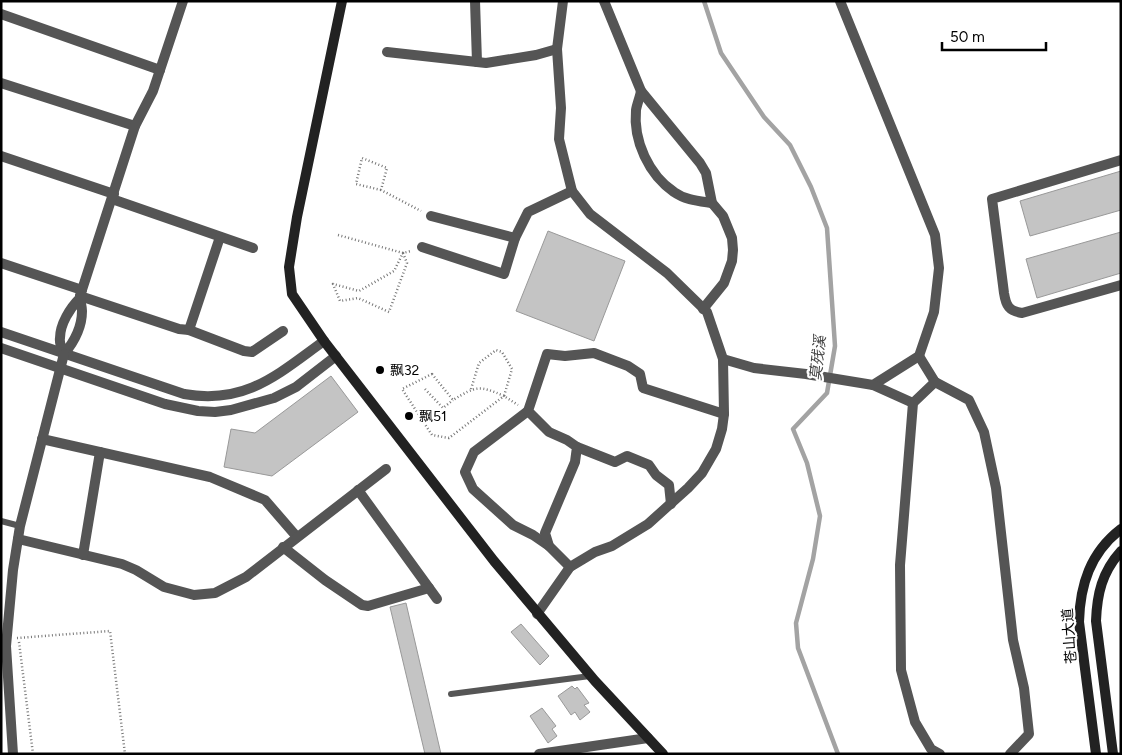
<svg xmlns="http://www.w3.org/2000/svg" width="1122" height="755" viewBox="0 0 1122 755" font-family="Figtree,'Noto Sans SC',sans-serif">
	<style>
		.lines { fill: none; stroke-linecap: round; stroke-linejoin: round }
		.stream { stroke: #a3a3a3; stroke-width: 4.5 }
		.building { fill: #c4c4c4; stroke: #999 }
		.path { stroke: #777; stroke-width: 2.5; stroke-dasharray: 1 2.5; stroke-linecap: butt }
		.lane { stroke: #555; stroke-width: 6 }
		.street { stroke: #555; stroke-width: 10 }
		.secondary { stroke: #222; stroke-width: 10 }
		.poi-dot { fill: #000; stroke: #fff; stroke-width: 2 }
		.labels { text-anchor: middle; stroke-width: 4.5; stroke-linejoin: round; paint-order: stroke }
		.poi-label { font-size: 14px; fill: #000; stroke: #fff; text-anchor: start }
		.street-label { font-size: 14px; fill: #000; stroke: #fff }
		.water-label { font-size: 15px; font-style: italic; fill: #444; stroke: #fff }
	</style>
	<rect width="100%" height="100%" fill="#fff"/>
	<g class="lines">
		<path class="stream" d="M 704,1 L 721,53 L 764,117 L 790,145 L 811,187 L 827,228 L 835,346 L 827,393 L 793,429 L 807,463 L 820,516 L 813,559 L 796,623 L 798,648 L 838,754"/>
	</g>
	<g class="building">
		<path d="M 1121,171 L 1121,210 L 1030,236 L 1020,201 Z"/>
		<path d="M 548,231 L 625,261 L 594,341 L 516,311 Z"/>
		<path d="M 1121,232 L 1121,273 L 1037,298 L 1026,259 Z"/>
		<path d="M 331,376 L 358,412 L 272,476 L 224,467 L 231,429 L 255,433 Z"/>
		<path d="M 406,603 L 441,754 L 425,754 L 390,607 Z"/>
		<path d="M 521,624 L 549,656 L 540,665 L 511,632 Z"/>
		<path d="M 572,686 L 575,689 L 577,687 L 589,703 L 584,705 L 590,712 L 580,720 L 575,712 L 571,715 L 558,696 Z"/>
		<path d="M 542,708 L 556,726 L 552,729 L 557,736 L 548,743 L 530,716 Z"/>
	</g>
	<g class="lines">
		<g class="path">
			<path d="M 381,190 L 356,184 L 362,158 L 387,168 L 381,190 L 421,211"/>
			<path d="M 338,235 L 403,253 L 411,251"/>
			<path d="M 403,253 L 407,263 L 389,312 L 358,298 L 340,301 L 333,284 L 359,291 L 394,271 Z"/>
			<path d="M 432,374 L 453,400 C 476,386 479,385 504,396 L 449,438 L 432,435 L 402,389 Z"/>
			<path d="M 425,389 L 443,408 L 453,400"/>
			<path d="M 471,389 L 479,363 L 496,350 L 502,352 L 512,369 L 504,396 L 518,405"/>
			<path d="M 17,638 L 110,631 L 125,754"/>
			<path d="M 19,642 L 33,754"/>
		</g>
		<g class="lane">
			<path d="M 1,521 L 20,526"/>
			<path d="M 451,694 L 590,676"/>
		</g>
		<g class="street">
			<path d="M 475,1 L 477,62"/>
			<path d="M 604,1 L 641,91 L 700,163 L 706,173 L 712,203 L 723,216 L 732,238 L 733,250 L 732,261 L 724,283 L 703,309"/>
			<path d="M 1,14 L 160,70"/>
			<path d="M 387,52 L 486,63 L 536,55 L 557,49"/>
			<path d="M 1,83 L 135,126"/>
			<path d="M 641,91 C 640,97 637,104 636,110 C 633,141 649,175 674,192 C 685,200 699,201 712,203"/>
			<path d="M 1,156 L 114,194"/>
			<path d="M 1121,160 L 992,199 L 1004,293 C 1006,306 1009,311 1022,313 L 1121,285"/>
			<path d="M 112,199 L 253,248"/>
			<path d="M 431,216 L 515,238 L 528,212 L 572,191"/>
			<path d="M 422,247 L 504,274 L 515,238"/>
			<path d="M 1,263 L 82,290"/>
			<path d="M 80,296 L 179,329 L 189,330 L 244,351 L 252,352 L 283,331"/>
			<path d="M 80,298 C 70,308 60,324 60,338 C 59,344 62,349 64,354 C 74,342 82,327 82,311 C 82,306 80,301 80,296 L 135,126 L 153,91 L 183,1"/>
			<path d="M 189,330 L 220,237"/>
			<path d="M 1,332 L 184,394 C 246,405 278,374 324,341"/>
			<path d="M 1,348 L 165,404 L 198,411 L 215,412 L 231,410 L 274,398 L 296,387 L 336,356"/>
			<path d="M 919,356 L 935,382"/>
			<path d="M 723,359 L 754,368 L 806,374 L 873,385 L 919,356 L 934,312 L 939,268 L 935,235 L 840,1"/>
			<path d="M 873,385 L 913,403"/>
			<path d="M 528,411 L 474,452 L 465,472 L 473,489 L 513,525 L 533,535 L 549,546"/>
			<path d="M 42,439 L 210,477 L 265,500 L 297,537"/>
			<path d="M 577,447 L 615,462 L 627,456 L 649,465 L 656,475 L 669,485 L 671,504"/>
			<path d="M 358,490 L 437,599"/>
			<path d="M 18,539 L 122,564 L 136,570 L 164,587 L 194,595 L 215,593 L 246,577 L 386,469"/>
			<path d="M 283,547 L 325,580 L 362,605 L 368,606 L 429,588"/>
			<path d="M 83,555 L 100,452"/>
			<path d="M 570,567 L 549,546 L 545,533 L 575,462 L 577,447 L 567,440 L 549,432 L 528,411 L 547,354 L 565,356 L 594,353 L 628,366 L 640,374 L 643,388 L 724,414"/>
			<path d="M 537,614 L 570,567 L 595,552 L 612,546 L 648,524 L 688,488 L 702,473 L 716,449 L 722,429 L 724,414 L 723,359 L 707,312 L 667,273 L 590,214 L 572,191 L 559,139 L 561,108 L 557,49 L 563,1"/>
			<path d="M 13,754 L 6,646 L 13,570 L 20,526 L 64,354"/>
			<path d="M 539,754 L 648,738"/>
			<path d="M 940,754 L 931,749 L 915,722 L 901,670 L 900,565 L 913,403 L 935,382 L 969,400 L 984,432 L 996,488 L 1013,640 L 1024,688 L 1029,734 L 1010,754"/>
		</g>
		<g class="secondary">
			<path d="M 342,1 L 297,217 L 289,267 L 292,294 L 324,341 L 494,561 L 595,681 L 663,754"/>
			<path d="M 1096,754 L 1079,622 C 1080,585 1090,553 1121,529"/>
			<path d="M 1113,754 L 1096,621 C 1097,594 1102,572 1121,551"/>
		</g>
	</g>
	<g class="poi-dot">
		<circle cx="380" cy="370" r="5"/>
		<circle cx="409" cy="416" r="5"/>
	</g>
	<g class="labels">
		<g class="poi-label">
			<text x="390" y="375">飘32</text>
			<text x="419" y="421">飘51</text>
		</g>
		<g class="street-label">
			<text transform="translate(1069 636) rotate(-94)" y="5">苍山大道</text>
		</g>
		<g class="water-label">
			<text transform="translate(818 358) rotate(-84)" y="5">莫残溪</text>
		</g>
	</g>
	<rect width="1122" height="755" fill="none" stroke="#000000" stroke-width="5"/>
	<path d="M942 42v8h104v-8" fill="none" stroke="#000000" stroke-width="2.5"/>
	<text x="950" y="42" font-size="15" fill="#000000" stroke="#ffffff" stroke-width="4" paint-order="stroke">50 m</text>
</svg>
